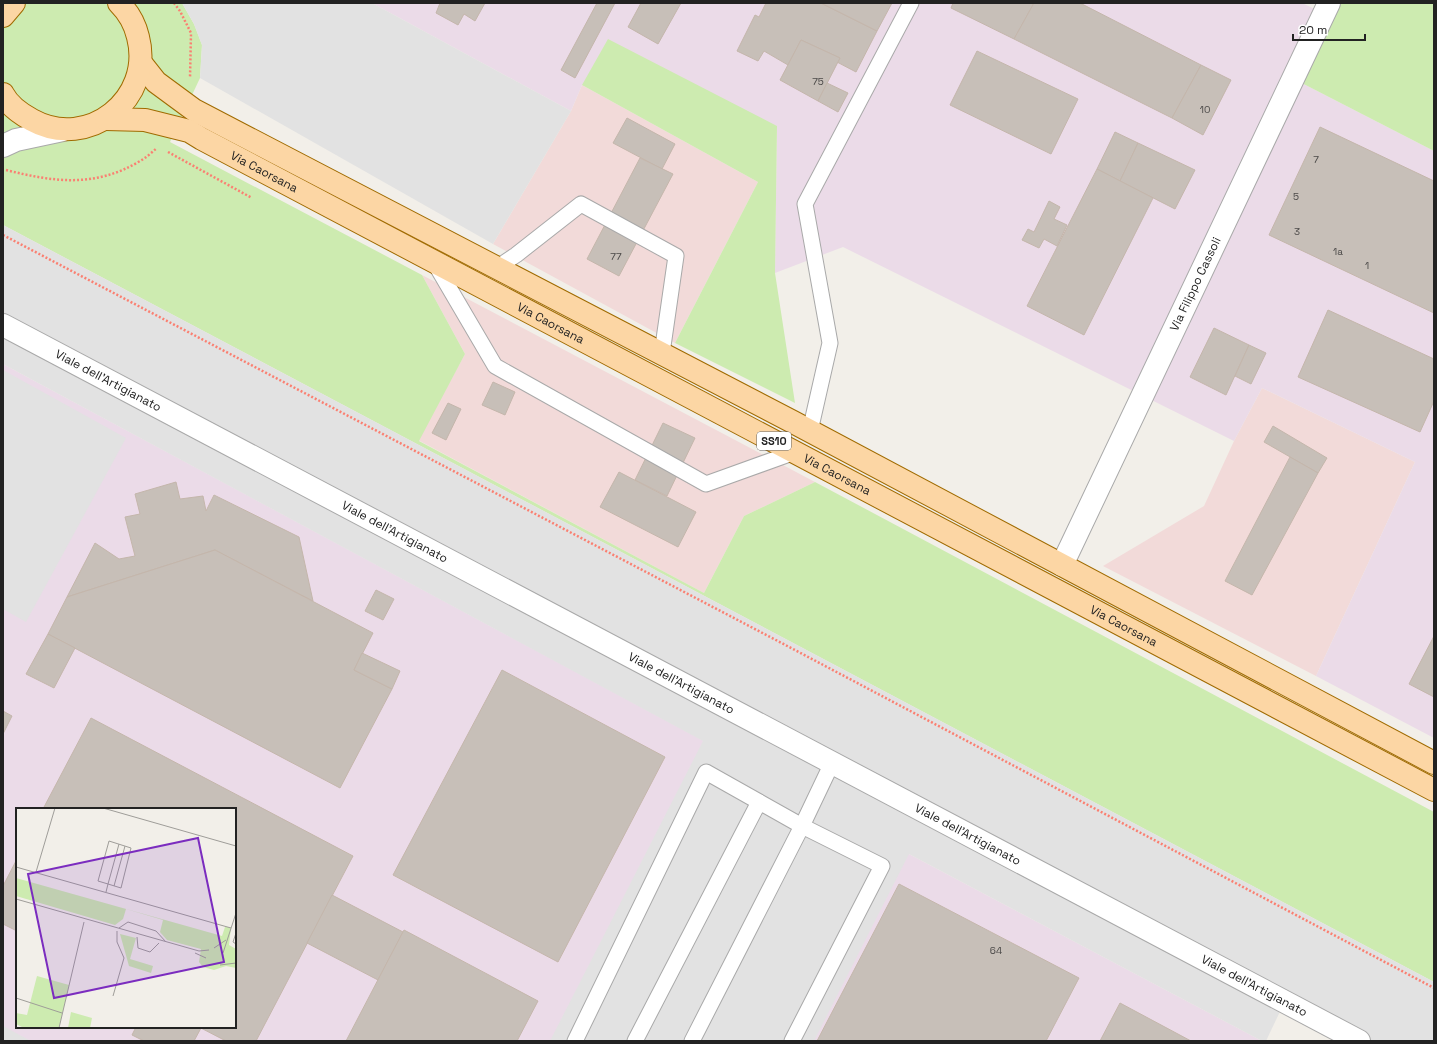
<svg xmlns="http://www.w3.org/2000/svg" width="1437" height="1044" viewBox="0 0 1437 1044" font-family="'Space Grotesk',sans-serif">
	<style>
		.commercial { fill: #f2dad9 }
		.industrial { fill: #ebdbe8; fill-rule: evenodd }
		.grass { fill: #cdebb0 }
		.parking { fill: #e2e2e2 }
		.building { fill: #c7bfb8; stroke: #c4b6ab }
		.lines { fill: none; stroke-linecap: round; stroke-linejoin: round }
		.lane-casing { stroke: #a9a9a9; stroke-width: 17 }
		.street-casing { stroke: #a9a9a9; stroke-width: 24 }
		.primary-casing { stroke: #a06b00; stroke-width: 24 }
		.path { stroke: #fa8072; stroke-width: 2.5; stroke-dasharray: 2 2; stroke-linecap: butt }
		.lane { stroke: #fff; stroke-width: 15 }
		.street { stroke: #fff; stroke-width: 22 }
		.primary { stroke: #fcd6a4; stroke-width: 22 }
		.labels { text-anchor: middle; stroke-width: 3; stroke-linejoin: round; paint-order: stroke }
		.number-label { font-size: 10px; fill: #4b4948 }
		.shield { fill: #fff; stroke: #646464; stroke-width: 1 }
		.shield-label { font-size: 11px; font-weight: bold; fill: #222 }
		.street-label { font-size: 12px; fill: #222; stroke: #fff }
		.inset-road { fill: none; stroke: #9f9d99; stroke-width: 1 }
		.view { fill: #7b2cbf; fill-opacity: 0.15; stroke: #7b2cbf; stroke-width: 2 }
		.inset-edge { fill: none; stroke: #222; stroke-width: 2 }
	</style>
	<rect width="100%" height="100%" fill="#f2efe9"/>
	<g class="commercial">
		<path d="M 582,85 L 758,182 L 675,343 L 493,244 L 571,111 Z"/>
		<path d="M 422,275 L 815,482 L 744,516 L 704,593 L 418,440 L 465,354 Z"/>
		<path d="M 1262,388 L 1415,462 L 1316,676 L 1103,566 L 1204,506 L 1234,441 Z"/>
	</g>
	<g class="industrial">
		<path d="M 372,3 L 1302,3 L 1325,14 L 1292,78 L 1434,151 L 1434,738 L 1316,676 L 1415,462 L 1262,388 L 1234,441 L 843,247 L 775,273 L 777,126 L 582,85 L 571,111 Z"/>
		<path d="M 3,364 L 704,741 L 909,854 L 1262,1041 L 3,1041 ZM 17,809 L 235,809 L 235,1027 L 17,1027 Z"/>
	</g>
	<g class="grass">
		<path d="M 3,3 L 182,3 L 194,24 L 202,45 L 200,78 L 170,142 L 422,275 L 465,354 L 419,441 L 704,593 L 744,516 L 815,482 L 1434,812 L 1434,982 L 3,225 Z"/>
		<path d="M 1330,3 L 1434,3 L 1434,151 L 1292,78 Z"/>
		<path d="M 608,39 L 777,126 L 775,273 L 795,403 L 675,343 L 758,182 L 582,85 Z"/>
	</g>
	<g class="parking">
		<path d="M 182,3 L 372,3 L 571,111 L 493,244 L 200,78 L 202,45 L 194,24 Z"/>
		<path d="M 3,225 L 1434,982 L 1434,1041 L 1358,1041 L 1285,1001 L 1266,1041 L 1262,1041 L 909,854 L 814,1041 L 550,1041 L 703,741 L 3,364 Z"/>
		<path d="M 3,370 L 126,438 L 26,622 L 3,609 Z"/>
		<path d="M 3,1026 L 31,1041 L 3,1041 Z"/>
	</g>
	<g class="building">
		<path d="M 440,3 L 485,3 L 475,21 L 464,14 L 458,25 L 436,13 Z"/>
		<path d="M 597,3 L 615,3 L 575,78 L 561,70 Z"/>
		<path d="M 641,3 L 681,3 L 658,44 L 628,27 Z"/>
		<path d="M 766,3 L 821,3 L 877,31 L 856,72 L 837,62 L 840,58 L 801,40 L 788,65 L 764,51 L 758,61 L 737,51 L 755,15 L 759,17 Z"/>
		<path d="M 821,3 L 892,3 L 877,31 Z"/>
		<path d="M 953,3 L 1034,3 L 1014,39 L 951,8 Z"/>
		<path d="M 1034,3 L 1080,3 L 1201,65 L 1172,118 L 1014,39 Z"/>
		<path d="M 801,40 L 840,58 L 818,101 L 780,80 Z"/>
		<path d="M 977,51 L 1078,99 L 1051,154 L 950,105 Z"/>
		<path d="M 1201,65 L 1231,80 L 1203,135 L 1172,118 Z"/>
		<path d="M 827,83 L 848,93 L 838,112 L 818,101 Z"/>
		<path d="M 627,118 L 675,144 L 662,169 L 613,143 Z"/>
		<path d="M 1320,127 L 1434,181 L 1434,313 L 1269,235 Z"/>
		<path d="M 1115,132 L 1138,143 L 1120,181 L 1097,169 Z"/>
		<path d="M 1138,143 L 1195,170 L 1175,209 L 1120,181 Z"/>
		<path d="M 640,158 L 673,174 L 619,276 L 587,259 Z"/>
		<path d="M 1097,169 L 1153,198 L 1084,335 L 1027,306 Z"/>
		<path d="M 1049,201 L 1060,207 L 1054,219 L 1067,225 L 1057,246 L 1044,239 L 1039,248 L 1022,240 L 1028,229 L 1034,232 Z"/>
		<path d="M 1328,310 L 1434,359 L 1434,401 L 1420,432 L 1298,377 Z"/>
		<path d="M 1214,328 L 1249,345 L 1226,395 L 1190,377 Z"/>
		<path d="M 1249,345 L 1266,353 L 1251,384 L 1235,376 Z"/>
		<path d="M 493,382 L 515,392 L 505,415 L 482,405 Z"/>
		<path d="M 448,403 L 461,409 L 446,440 L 432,433 Z"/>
		<path d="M 663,423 L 695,438 L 667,496 L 635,480 Z"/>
		<path d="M 1273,426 L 1327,458 L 1318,473 L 1264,442 Z"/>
		<path d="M 1290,457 L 1318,473 L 1252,595 L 1225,581 Z"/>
		<path d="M 619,472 L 696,512 L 678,547 L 600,507 Z"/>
		<path d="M 176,482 L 180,499 L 203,496 L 206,511 L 214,495 L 299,537 L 313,601 L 215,550 L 67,597 L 95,543 L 119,559 L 135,556 L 125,517 L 140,514 L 135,494 Z"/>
		<path d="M 215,550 L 373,633 L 354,670 L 392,689 L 340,788 L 48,634 L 67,597 Z"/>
		<path d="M 376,590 L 394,599 L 383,620 L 365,611 Z"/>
		<path d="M 48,634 L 75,648 L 54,688 L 26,674 Z"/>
		<path d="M 1434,636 L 1434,697 L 1409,684 Z"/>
		<path d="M 362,653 L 400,671 L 392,689 L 354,670 Z"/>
		<path d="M 502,670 L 665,757 L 558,962 L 393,875 Z"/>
		<path d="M 3,711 L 12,716 L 3,734 Z"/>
		<path d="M 91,718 L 353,856 L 256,1041 L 226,1041 L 199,1027 L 235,1027 L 235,809 L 43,809 Z"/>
		<path d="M 17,859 L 17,931 L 3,924 L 3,886 Z"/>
		<path d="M 899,884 L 1079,978 L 1046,1041 L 817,1041 Z"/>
		<path d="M 332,895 L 403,932 L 378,980 L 307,943 Z"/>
		<path d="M 404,930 L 538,1001 L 517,1041 L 346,1041 Z"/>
		<path d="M 1120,1003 L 1191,1041 L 1100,1041 Z"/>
		<path d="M 136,1027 L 199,1027 L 201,1028 L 194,1041 L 144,1041 L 132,1035 Z"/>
	</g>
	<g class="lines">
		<g class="lane-casing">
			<g id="lane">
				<path d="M 434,262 L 495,366 L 706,484 L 795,452"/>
				<path d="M 498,267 L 516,255 L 581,204 L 676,256 L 662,353"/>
				<path d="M 810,431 L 830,343 L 805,204 L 911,3"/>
				<path d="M 575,1041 L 706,772 L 802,826 L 882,866 L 792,1041"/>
				<path d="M 635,1041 L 759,802"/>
				<path d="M 692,1041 L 802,826 L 832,763"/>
			</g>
		</g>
		<g class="street-casing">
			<g id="street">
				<path d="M 3,146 L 16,140 L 63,130"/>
				<path id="s1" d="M 3,325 L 1359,1041"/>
				<path id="s2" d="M 1062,565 L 1329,3"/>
			</g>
		</g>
		<g class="primary-casing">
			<g id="primary">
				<path d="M 3,16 L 14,3"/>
				<path d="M 141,63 L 156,82 L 194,110 L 793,422 L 1434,763"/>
				<path d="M 3,94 C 9,106 21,114 32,120 C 88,151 154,99 138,37 C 135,24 128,12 119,3"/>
				<path id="s3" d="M 106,119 L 145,120 L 189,131 L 202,139 L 1434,790"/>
			</g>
		</g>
		<g class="path">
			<path d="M 174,3 L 180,11 L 191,33 L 190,78"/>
			<path d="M 168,152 L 252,198"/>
			<path d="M 6,170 C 54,182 95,188 140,161 C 146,158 152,152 157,148"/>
			<path d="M 3,235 L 793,649 L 1434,988"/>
		</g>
		<use href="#lane" class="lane"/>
		<use href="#street" class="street"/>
		<use href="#primary" class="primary"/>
	</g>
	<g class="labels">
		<g class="number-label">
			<text x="818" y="85">75</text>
			<text x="1205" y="113">10</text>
			<text x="1316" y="163">7</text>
			<text x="1296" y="200">5</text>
			<text x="1297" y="235">3</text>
			<text x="1338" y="255">1a</text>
			<text x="616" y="260">77</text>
			<text x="1367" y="269">1</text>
			<text x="996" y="954">64</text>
		</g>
		<rect class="shield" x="757" y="432" width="34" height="18" rx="3"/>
		<g class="shield-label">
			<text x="774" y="445">SS10</text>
		</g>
		<g class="street-label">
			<text dy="4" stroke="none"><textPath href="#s3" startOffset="170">Via Caorsana</textPath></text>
			<text dy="4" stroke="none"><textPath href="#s2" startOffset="311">Via Filippo Cassoli</textPath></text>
			<text dy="4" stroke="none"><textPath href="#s3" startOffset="494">Via Caorsana</textPath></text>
			<text dy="4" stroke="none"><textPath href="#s1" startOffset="119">Viale dell'Artigianato</textPath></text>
			<text dy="4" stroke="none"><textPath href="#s3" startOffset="818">Via Caorsana</textPath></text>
			<text dy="4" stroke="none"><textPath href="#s1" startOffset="443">Viale dell'Artigianato</textPath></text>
			<text dy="4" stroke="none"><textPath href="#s3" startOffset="1142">Via Caorsana</textPath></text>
			<text dy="4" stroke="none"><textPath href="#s1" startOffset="767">Viale dell'Artigianato</textPath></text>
			<text dy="4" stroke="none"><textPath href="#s1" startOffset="1091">Viale dell'Artigianato</textPath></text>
			<text dy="4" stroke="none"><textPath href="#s1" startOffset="1415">Viale dell'Artigianato</textPath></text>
		</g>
	</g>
	<g transform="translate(16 808)">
		<rect width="220" height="220" fill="#f2efe9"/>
		<path d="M 0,70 L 206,128 L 209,119 L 215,119 L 213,137 L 220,141 L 220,160 L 210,158 L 198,162 L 187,159 L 183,154 L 185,141 L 151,132 L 144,124 L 147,112 L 110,101 L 107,111 L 99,117 L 0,88 ZM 104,126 L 120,130 L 114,151 L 137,158 L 135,165 L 113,158 ZM 21,168 L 53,177 L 43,220 L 8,220 L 0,216 L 0,205 L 11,207 ZM 55,204 L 76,210 L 74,220 L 52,220 Z" fill="#cdebb0"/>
		<path class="inset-road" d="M 87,0 L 220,38M 0,59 L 215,120M 20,64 L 39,0M 98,78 L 109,38M 90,84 L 92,76 L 105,80 L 115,40 L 93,33 L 82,73 L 92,76 L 103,36M 0,91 L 183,143 L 193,142M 103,120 L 112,114 L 140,123 L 150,134M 220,125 L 217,134 L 220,136M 121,129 L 122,140 L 134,144 L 143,135M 198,140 L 210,132M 179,145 L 190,150M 207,145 L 220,105M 204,157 L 220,155M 97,188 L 108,150 L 101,134 L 101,123M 0,190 L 46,205M 43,220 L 68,114"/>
		<path class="view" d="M 182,30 L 208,154 L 38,190 L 12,66 Z"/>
		<rect width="220" height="220" class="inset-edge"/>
	</g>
	<rect width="1437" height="1044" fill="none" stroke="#222222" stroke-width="8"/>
	<path d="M1293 34v6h72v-6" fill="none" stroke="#222222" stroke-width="2"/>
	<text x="1299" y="34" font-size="12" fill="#222222" stroke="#ffffff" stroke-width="3" paint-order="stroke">20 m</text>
</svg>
